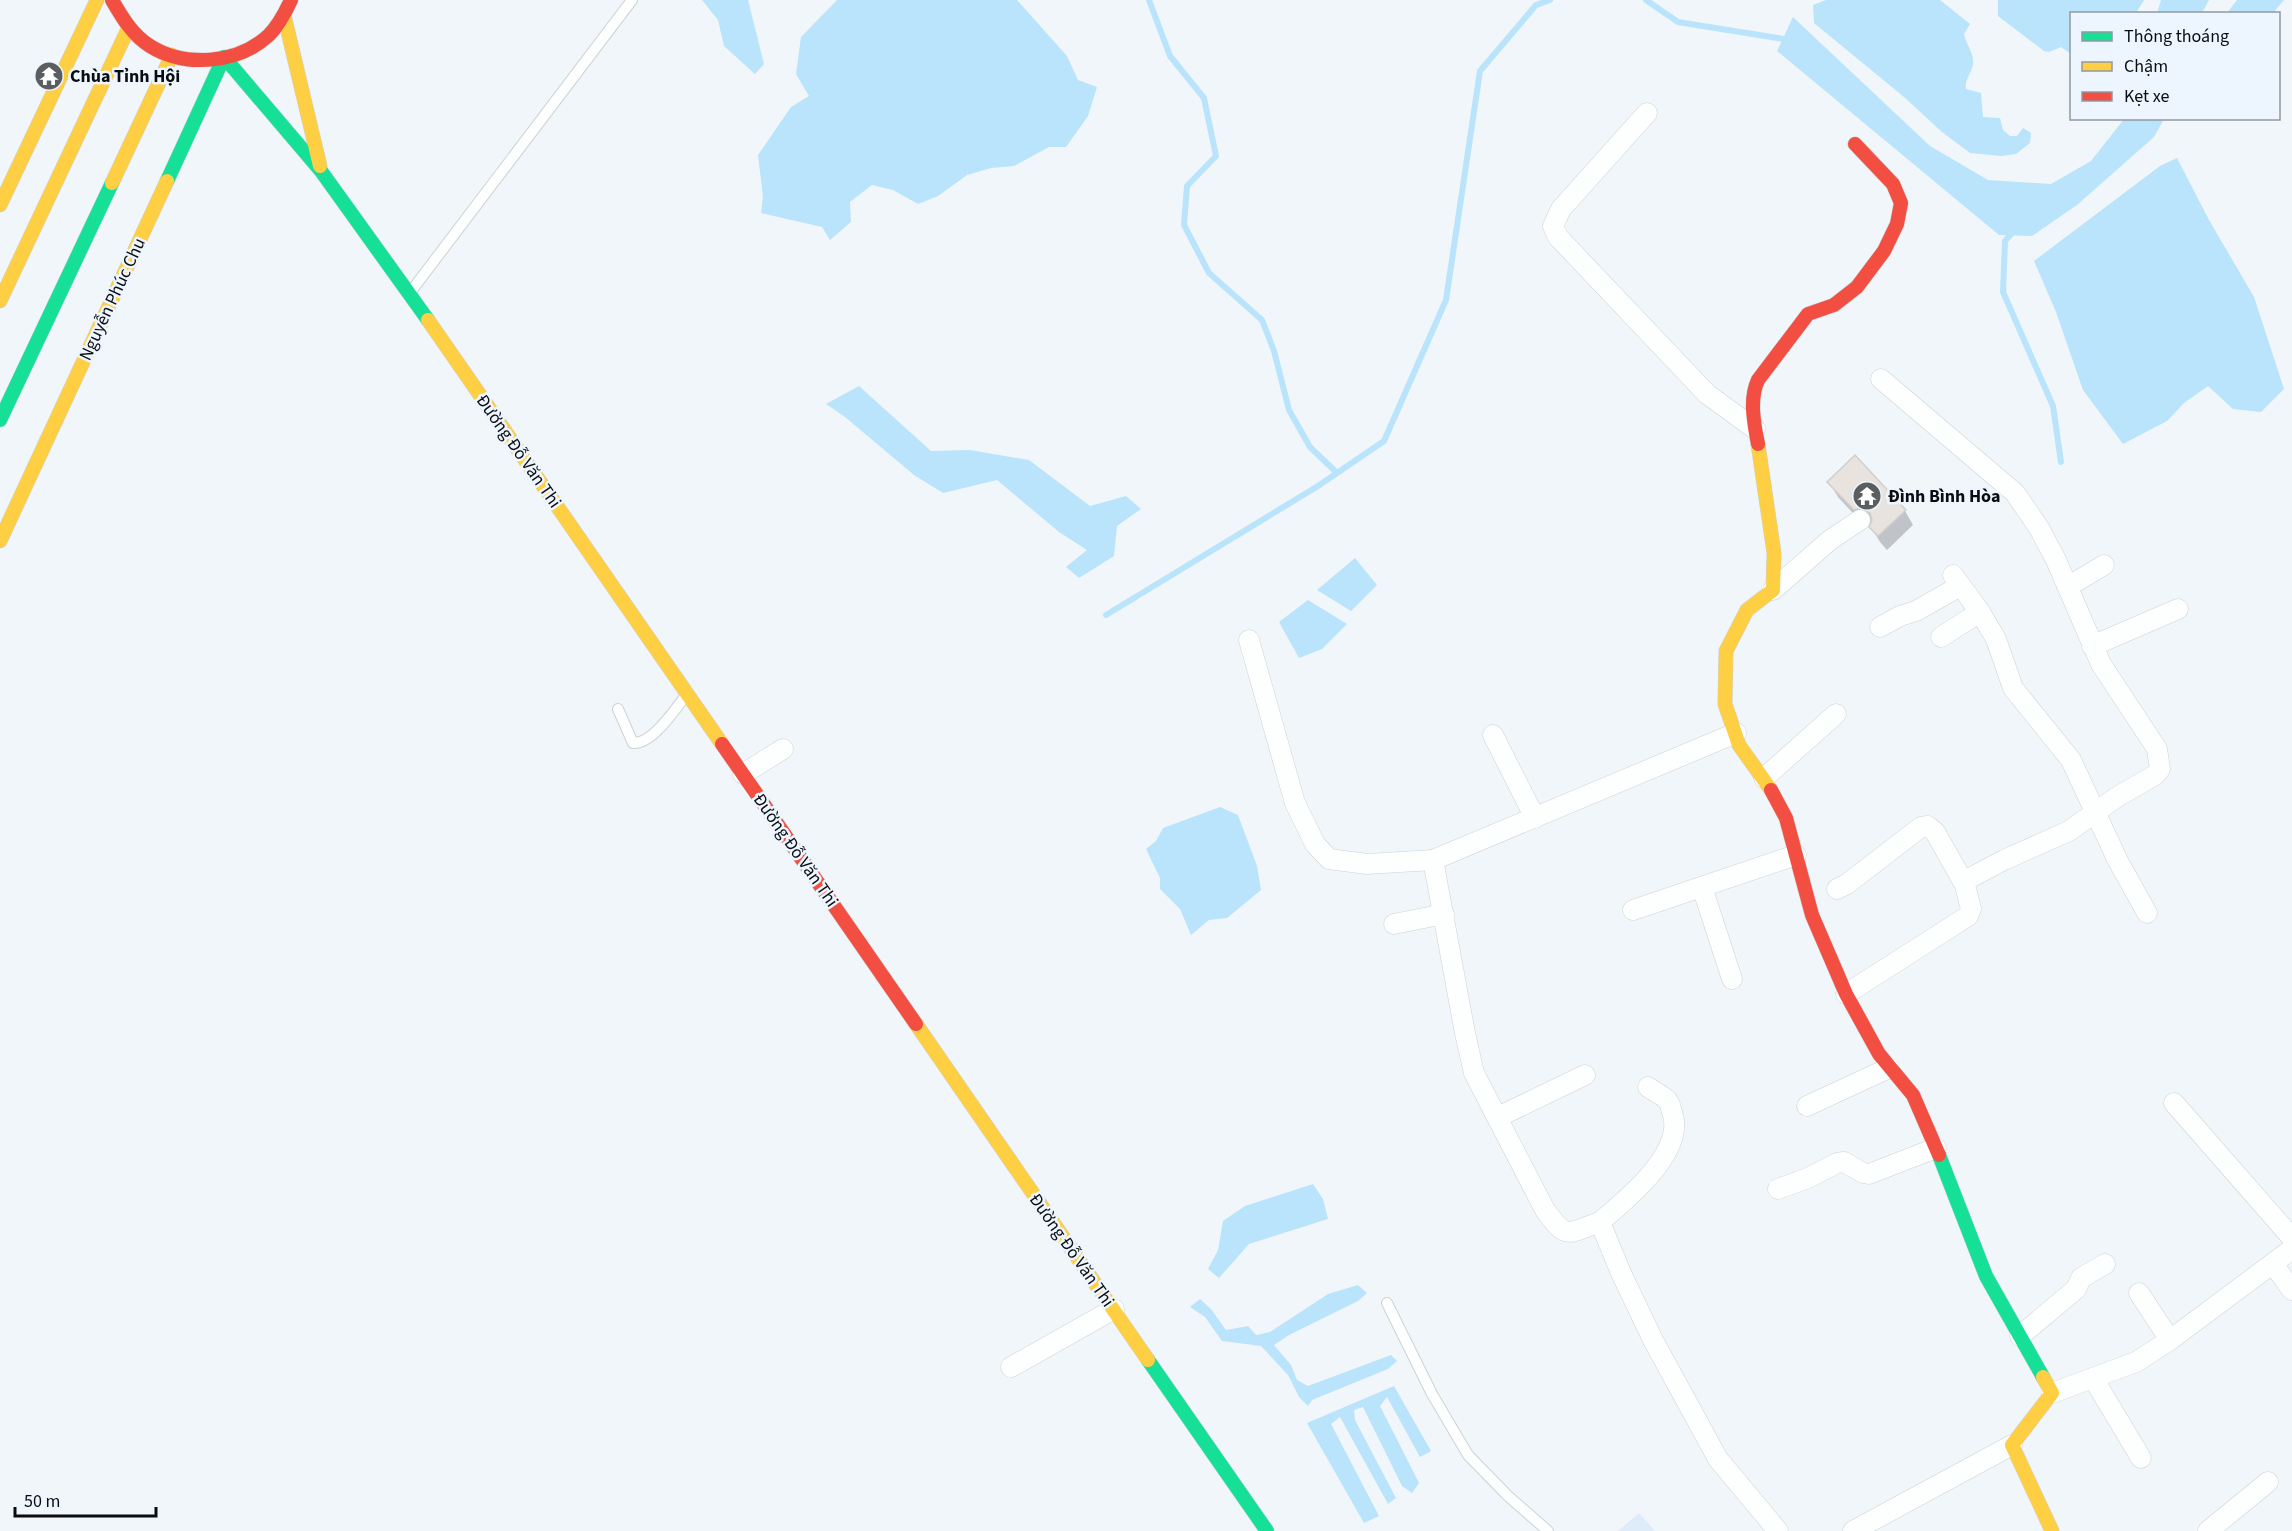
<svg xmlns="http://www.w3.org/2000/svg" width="2292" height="1531" viewBox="0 0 2292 1531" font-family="'Source Sans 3',sans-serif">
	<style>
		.green { fill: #deecfa }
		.water { fill: #bae4fb }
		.shadow { fill: #0003 }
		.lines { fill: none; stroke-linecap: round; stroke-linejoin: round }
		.stream { stroke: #bae4fb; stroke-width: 6 }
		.building { fill: #e8e3df; stroke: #d0d0d1; stroke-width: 1.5 }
		.lane-casing { stroke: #ced2d5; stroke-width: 12 }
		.street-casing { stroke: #ced2d5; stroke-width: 21 }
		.fast-casing { stroke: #ced2d5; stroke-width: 15 }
		.slow-casing { stroke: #ced2d5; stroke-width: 15 }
		.jam-casing { stroke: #ced2d5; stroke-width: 15 }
		.lane { stroke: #fdfefe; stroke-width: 10 }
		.street { stroke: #fdfefe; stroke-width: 20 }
		.fast { stroke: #16e098; stroke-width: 14 }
		.slow { stroke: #ffcf43; stroke-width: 14 }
		.jam { stroke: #f24e42; stroke-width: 14 }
		.labels { text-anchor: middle; stroke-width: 5; stroke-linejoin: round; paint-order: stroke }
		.poi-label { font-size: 18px; font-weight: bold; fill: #0a0c0f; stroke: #edf6fe; text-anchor: start }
		.street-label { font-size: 18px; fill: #0a0c0f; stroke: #edf6fe }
	</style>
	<rect width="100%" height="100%" fill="#f1f6fa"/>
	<path class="green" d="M 1639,1513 L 1655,1531 L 1618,1531 Z"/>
	<g class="water">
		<path d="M 702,0 L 748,0 L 764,64 L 755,74 L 724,46 L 718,20 Z"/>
		<path d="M 837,0 L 1017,0 L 1067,56 L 1078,80 L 1097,87 L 1088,116 L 1066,147 L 1049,147 L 1014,166 L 991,168 L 967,175 L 938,196 L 918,204 L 893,190 L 872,185 L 850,202 L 851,222 L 830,240 L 822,227 L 761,213 L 763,197 L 758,155 L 791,107 L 809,96 L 796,74 L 801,37 Z"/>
		<path d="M 1826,0 L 1940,0 L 1970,24 L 1964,34 C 1966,43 1972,51 1973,59 C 1975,70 1964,78 1966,89 L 1981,93 L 1983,117 L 2000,118 L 2003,130 L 2010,136 L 2017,136 L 2023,128 L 2031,133 L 2030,143 L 2016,154 L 2001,156 L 1970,153 L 1942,132 L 1904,97 L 1814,23 L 1813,5 Z"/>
		<path d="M 1998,0 L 2144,0 L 2136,13 L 2072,14 L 2071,54 L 2061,47 L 2049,52 L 2044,51 L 1998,16 Z"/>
		<path d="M 2161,0 L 2209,0 L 2202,13 L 2157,13 Z"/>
		<path d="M 2237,0 L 2284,0 L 2273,13 L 2227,13 Z"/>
		<path d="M 1793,17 L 1930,146 L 1988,180 L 2051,184 L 2091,161 L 2124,119 L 2164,119 L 2154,137 L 2077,205 L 2032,236 L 1999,235 L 1777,51 Z"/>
		<path d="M 2177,158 L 2209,220 L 2254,297 L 2284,389 L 2261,412 L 2233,409 L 2208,386 L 2184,403 L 2167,421 L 2123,444 L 2083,390 L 2056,312 L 2034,261 L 2160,166 Z"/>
		<path d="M 859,386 L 931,451 L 970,450 L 1029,460 L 1090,506 L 1126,496 L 1141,509 L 1117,526 L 1114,556 L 1079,578 L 1066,567 L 1087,550 L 1059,532 L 997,480 L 943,493 L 914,475 L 845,417 L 826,404 Z"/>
		<path d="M 1355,558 L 1377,585 L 1351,611 L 1317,590 Z"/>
		<path d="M 1308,600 L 1347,624 L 1322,649 L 1299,658 L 1279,622 Z"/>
		<path d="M 1220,807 L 1238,815 L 1257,866 L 1261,890 L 1227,918 L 1209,920 L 1191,935 L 1180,909 L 1160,889 L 1160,878 L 1146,849 L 1156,841 L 1163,828 Z"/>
		<path d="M 1313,1184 L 1323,1199 L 1328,1219 L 1249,1244 L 1219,1278 L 1208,1269 L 1218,1250 L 1223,1221 L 1245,1206 Z"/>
		<path d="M 1358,1285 L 1367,1293 L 1358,1301 L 1289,1335 L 1274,1345 L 1291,1365 L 1297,1380 L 1308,1386 L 1391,1355 L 1397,1361 L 1388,1369 L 1312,1400 L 1308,1406 L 1299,1397 L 1288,1375 L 1261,1346 L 1222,1341 L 1205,1317 L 1190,1307 L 1200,1299 L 1211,1309 L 1226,1330 L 1248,1326 L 1256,1335 L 1270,1332 L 1328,1294 Z"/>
		<path d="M 1394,1386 L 1431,1451 L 1420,1457 L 1387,1397 L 1380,1406 L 1419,1483 L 1412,1493 L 1402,1486 L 1363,1407 L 1354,1410 L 1355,1420 L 1396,1498 L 1388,1504 L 1340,1417 L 1331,1424 L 1379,1516 L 1364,1523 L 1307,1423 Z"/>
	</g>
	<path class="shadow" d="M 1829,482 L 1905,511 L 1913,525 L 1887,550 L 1880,542 L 1871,527 L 1872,524 L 1863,524 L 1838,497 Z"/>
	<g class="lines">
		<g class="stream">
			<path d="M 1149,0 L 1170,56 L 1204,98 L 1216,156 L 1187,186 L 1184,225 L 1209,273 L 1262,320 L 1274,351 L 1289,410 L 1310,447 L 1337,473"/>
			<path d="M 1646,0 L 1678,22 L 1790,40"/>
			<path d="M 2014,231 L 2005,241 L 2003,292 L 2053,406 L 2061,462"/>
			<path d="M 1106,615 L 1318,486 L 1384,441 L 1446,300 L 1480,71 L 1536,5 L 1550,0"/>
		</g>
	</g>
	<path class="building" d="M 1855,455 L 1906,510 L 1878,536 L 1869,527 L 1872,520 L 1870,513 L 1860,508 L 1854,510 L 1827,482 Z"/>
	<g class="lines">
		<g class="lane-casing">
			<g id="lane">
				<path d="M 412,290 L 632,0"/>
				<path d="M 618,709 L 633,743 C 652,745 676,708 687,694"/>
				<path d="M 1387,1303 L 1432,1394 L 1468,1455 L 1508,1496 L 1548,1531"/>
			</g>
		</g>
		<g class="street-casing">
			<g id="street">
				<path d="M 1647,113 L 1561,209 L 1553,226 L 1558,237 L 1707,394 L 1755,429"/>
				<path d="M 1953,575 L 1980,612 L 1996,639 L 2013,688 L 2071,760 L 2118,861 L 2147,913"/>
				<path d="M 2069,586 L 2104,565"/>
				<path d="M 1773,590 L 1830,540 L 1860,520"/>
				<path d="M 1880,627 L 1900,616 L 1916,611 L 1960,586"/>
				<path d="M 1941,637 L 1980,612"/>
				<path d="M 1249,640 L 1295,803 L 1315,844 L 1329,859 L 1367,864 L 1433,860"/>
				<path d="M 2092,646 L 2178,609"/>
				<path d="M 1736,733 L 1433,860 L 1465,1033 L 1474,1073 L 1545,1210 C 1567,1240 1566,1234 1600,1222 L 1621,1273 L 1653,1340 L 1718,1459 L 1778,1531"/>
				<path d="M 1493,735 L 1535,818"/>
				<path d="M 743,774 L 783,749"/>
				<path d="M 1764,778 L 1836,714"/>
				<path d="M 1702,887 L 1732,979"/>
				<path d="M 1837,889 L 1847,884 L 1921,827 L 1928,826 L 1935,832 L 1965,885"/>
				<path d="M 1633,910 L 1796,855"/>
				<path d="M 1394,924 L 1444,914"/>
				<path d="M 1846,994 L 1968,916 L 1971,909 L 1965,885 L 1968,879 L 2004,860 L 2069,831 L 2117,797 L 2155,775 L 2160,769 L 2157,749 L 2101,664 L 2056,560 L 2039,528 L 2015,493 L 1881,379"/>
				<path d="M 2174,1103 L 2292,1238"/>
				<path d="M 1807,1106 L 1889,1068"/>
				<path d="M 1498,1117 L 1585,1075"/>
				<path d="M 1778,1189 L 1808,1178 L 1837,1163 L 1844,1162 L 1863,1173 L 1869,1174 L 1936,1148"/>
				<path d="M 1600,1222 C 1626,1200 1687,1151 1672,1112 C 1671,1109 1670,1102 1667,1100 C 1664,1096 1653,1091 1648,1087"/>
				<path d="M 2273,1264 L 2292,1290"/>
				<path d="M 2020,1336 L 2076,1289 L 2081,1278 L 2105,1264"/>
				<path d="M 2170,1340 L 2292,1249"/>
				<path d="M 1011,1367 L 1114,1309"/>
				<path d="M 2093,1378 L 2141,1458"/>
				<path d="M 2052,1393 L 2136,1362 L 2170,1340 L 2139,1293"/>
				<path d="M 1853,1531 L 2012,1445"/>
				<path d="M 2208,1531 L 2268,1482"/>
			</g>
		</g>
		<g class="fast-casing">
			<g id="fast">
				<path d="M 167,181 L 224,57 L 321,171 L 428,320"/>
				<path d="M 0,420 L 112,183"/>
				<path d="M 1939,1155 L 1986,1276 L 2043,1377"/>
				<path d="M 1148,1360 L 1267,1531"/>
			</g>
		</g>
		<g class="slow-casing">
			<g id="slow">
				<path d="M 284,15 L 320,166"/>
				<path d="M 112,183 L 172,55"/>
				<path d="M 0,205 L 97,0"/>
				<path d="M 0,301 L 129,27"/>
				<path d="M 428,320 L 722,744"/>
				<path d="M 1758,444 L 1774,553 L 1773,590 L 1747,610 L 1726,651 L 1725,704 L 1739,745 L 1771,790"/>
				<path d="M 0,541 L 167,181"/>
				<path d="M 916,1024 L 1148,1360"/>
				<path d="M 2043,1377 L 2052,1393 L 2012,1445 L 2052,1531"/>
			</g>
		</g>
		<g class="jam-casing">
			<g id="jam">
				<path d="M 112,0 C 122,17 132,35 150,46 C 185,68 238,64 269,35 C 279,25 285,13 291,0"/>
				<path d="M 1758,444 C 1754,424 1749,399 1758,380 L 1808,314 L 1834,305 L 1857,287 L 1884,251 L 1897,224 L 1901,203 L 1893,184 L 1855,144"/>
				<path d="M 722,744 L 916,1024"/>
				<path d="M 1771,790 L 1786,818 L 1812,915 L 1846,994 L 1879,1054 L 1913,1095 L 1939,1155"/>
			</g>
		</g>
		<use href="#lane" class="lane"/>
		<use href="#street" class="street"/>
		<use href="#fast" class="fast"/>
		<use href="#slow" class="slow"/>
		<use href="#jam" class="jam"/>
	</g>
	<defs>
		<g id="temple-disc" transform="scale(1.5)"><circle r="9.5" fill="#5b5e61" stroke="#edf6fe"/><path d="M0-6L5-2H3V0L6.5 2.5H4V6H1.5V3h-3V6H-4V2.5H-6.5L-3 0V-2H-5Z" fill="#fff"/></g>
	</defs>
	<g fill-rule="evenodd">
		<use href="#temple-disc" x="49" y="76"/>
		<use href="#temple-disc" x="1867" y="496"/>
	</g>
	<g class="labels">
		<g class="poi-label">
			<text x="70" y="82">Chùa Tỉnh Hội</text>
			<text x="1888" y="502">Đình Bình Hòa</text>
		</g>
		<g class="street-label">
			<text transform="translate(112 299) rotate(-65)" y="6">Nguyễn Phúc Chu</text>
			<text transform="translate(519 451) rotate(55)" y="6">Đường Đỗ Văn Thi</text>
			<text transform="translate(796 850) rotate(55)" y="6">Đường Đỗ Văn Thi</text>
			<text transform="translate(1072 1250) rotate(55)" y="6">Đường Đỗ Văn Thi</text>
		</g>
	</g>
	<rect x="2070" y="12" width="210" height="108" fill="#edf6fe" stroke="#92989e" stroke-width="1.5"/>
	<rect x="2082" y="32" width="30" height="9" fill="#16e098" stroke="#92989e" stroke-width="1.5"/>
	<text x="2124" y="42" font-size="18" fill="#0a0c0f">Thông thoáng</text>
	<rect x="2082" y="62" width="30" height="9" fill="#ffcf43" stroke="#92989e" stroke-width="1.5"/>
	<text x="2124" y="72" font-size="18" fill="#0a0c0f">Chậm</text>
	<rect x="2082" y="92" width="30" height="9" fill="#f24e42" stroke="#92989e" stroke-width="1.5"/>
	<text x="2124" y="102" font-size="18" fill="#0a0c0f">Kẹt xe</text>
	<path d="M15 1507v9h141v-9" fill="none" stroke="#0a0c0f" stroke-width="3"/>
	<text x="24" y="1507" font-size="18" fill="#0a0c0f" stroke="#edf6fe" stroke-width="4.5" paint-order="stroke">50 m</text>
</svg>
